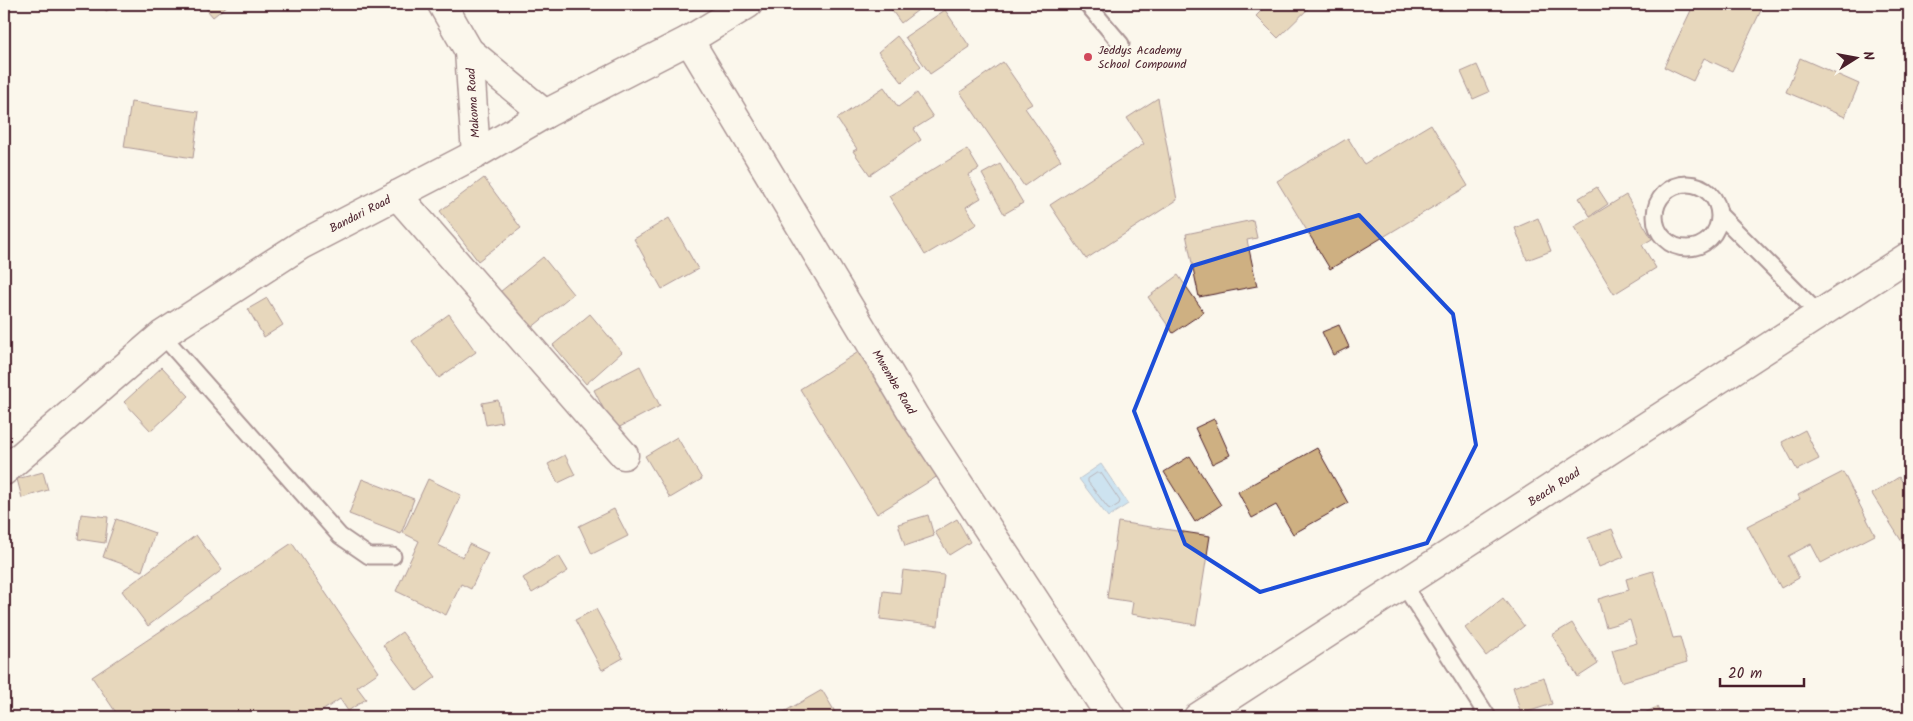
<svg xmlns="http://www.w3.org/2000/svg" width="1913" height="721" viewBox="0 0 1913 721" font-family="Kalam,sans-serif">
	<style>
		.water { fill: #95caf3; stroke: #7786a3 }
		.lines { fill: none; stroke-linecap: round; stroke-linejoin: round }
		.shore { stroke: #68637b; stroke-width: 1 }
		.building { fill: #ceb082; stroke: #4a1f2b }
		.service-casing { stroke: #4a1f2b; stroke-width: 19 }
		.minor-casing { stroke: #4a1f2b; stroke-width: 31 }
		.secondary-casing { stroke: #4a1f2b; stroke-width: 31 }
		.service { stroke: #fbf7ec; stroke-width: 15 }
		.minor { stroke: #fbf7ec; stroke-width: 28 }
		.secondary { stroke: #fbf7ec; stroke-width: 28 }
		.marked { fill: none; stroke: #1d4ed8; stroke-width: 4; stroke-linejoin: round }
		.poi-dot { fill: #d1495b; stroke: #fbf7ec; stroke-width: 2 }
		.labels { text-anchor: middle; stroke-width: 4.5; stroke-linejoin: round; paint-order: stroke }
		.poi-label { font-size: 12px; fill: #4a1f2b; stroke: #fbf7ec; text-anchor: start }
		.street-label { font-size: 12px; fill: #4a1f2b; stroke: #fbf7ec }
	</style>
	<rect width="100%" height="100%" fill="#fbf7ec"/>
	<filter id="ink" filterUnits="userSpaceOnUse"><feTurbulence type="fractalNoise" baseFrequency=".02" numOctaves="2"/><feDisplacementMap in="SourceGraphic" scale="10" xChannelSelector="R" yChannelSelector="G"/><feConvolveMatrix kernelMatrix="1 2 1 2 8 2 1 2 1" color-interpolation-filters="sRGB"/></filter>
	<g filter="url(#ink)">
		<path class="water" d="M 1101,464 L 1128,504 L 1108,517 L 1079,479 Z"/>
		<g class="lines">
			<path class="shore" d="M 1097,473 L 1101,473 L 1120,501 L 1119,504 L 1111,509 L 1108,508 L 1088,482 L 1088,479 Z"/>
		</g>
		<g class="building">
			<path d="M 102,4 L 120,4 L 106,11 Z"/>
			<path d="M 202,4 L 229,4 L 213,17 Z"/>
			<path d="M 887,4 L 926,4 L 901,23 Z"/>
			<path d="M 1268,4 L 1313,4 L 1278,38 L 1256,16 Z"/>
			<path d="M 1694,4 L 1705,5 L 1705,4 L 1764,4 L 1732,71 L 1704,58 L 1693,81 L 1664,67 Z"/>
			<path d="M 945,10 L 970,47 L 930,74 L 905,37 Z"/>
			<path d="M 897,36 L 921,66 L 902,82 L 878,52 Z"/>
			<path d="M 1800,58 L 1859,84 L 1845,117 L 1786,92 Z"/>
			<path d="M 1003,62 L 1032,104 L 1025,108 L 1061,160 L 1024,186 L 960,92 Z"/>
			<path d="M 1477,65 L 1489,92 L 1473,99 L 1461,72 Z"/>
			<path d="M 884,87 L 898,107 L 917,93 L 933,117 L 914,129 L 921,140 L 870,175 L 853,151 L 857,149 L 837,119 Z"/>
			<path d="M 1158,98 L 1177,200 L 1086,259 L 1050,205 L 1144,144 L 1127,118 Z"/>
			<path d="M 131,102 L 199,112 L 193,158 L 124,147 Z"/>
			<path d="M 1431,124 L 1468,186 L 1330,269 L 1277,181 L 1348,138 L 1364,164 Z"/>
			<path d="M 967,149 L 979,169 L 968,175 L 981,198 L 966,207 L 977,224 L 925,255 L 889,196 Z"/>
			<path d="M 1000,164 L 1023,203 L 1004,214 L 982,174 Z"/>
			<path d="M 484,178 L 521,228 L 478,261 L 440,211 Z"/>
			<path d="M 1597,187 L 1608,204 L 1590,216 L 1579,198 Z"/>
			<path d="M 1626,195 L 1652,239 L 1642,245 L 1656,268 L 1614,294 L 1574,227 Z"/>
			<path d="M 669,218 L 698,269 L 662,289 L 634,239 Z"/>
			<path d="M 1538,218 L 1551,251 L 1527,260 L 1515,228 Z"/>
			<path d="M 1253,220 L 1257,238 L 1247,240 L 1257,286 L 1199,297 L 1186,234 Z"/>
			<path d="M 543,257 L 573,294 L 525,333 L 495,296 Z"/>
			<path d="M 1178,275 L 1204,312 L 1173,333 L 1148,297 Z"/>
			<path d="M 267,298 L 283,325 L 264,337 L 248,309 Z"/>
			<path d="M 449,314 L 476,352 L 439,378 L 412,341 Z"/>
			<path d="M 590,314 L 622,352 L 586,384 L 553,345 Z"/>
			<path d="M 1339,325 L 1349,347 L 1333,355 L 1322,332 Z"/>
			<path d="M 860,351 L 938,476 L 877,514 L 800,389 Z"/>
			<path d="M 640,366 L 660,406 L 614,430 L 594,390 Z"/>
			<path d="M 162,367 L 189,396 L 151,431 L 124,402 Z"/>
			<path d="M 498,400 L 502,422 L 486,425 L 482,403 Z"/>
			<path d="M 1214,419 L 1230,455 L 1212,464 L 1195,428 Z"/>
			<path d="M 1805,430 L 1819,459 L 1797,470 L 1782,442 Z"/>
			<path d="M 677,437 L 702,479 L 670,498 L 645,456 Z"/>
			<path d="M 1317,448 L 1348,503 L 1293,534 L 1276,505 L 1252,518 L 1238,492 Z"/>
			<path d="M 565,455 L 575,475 L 558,483 L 548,464 Z"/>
			<path d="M 1190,456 L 1221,505 L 1195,522 L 1164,472 Z"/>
			<path d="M 43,472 L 48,490 L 22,498 L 17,479 Z"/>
			<path d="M 1843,472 L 1875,535 L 1821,563 L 1811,544 L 1788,556 L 1799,578 L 1781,588 L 1747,526 L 1800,499 L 1798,495 Z"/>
			<path d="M 1899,477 L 1909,491 L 1909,553 L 1872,494 Z"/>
			<path d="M 362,479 L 414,499 L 401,534 L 349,514 Z"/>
			<path d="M 428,479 L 461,495 L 438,545 L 463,557 L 469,544 L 488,553 L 471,589 L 461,584 L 446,615 L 396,591 L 419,541 L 403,533 Z"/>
			<path d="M 614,509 L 628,536 L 592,554 L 579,526 Z"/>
			<path d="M 81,514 L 108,517 L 105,543 L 78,539 Z"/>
			<path d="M 928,515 L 934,536 L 905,546 L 898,524 Z"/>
			<path d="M 116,519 L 155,533 L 142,571 L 103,557 Z"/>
			<path d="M 957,519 L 970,542 L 949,555 L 935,532 Z"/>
			<path d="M 1118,522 L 1210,536 L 1196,625 L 1131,614 L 1133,602 L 1107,598 Z"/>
			<path d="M 1612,529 L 1624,557 L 1599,567 L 1588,538 Z"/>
			<path d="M 196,535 L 222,570 L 148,626 L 122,591 Z"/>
			<path d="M 292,543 L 379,672 L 357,687 L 366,699 L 348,711 L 340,699 L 313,717 L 119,717 L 92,677 Z"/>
			<path d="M 559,556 L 568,571 L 532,593 L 523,578 Z"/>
			<path d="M 903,570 L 944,575 L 938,626 L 880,619 L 883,591 L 900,593 Z"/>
			<path d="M 1653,571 L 1673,638 L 1680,637 L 1687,662 L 1621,682 L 1612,650 L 1637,643 L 1630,620 L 1606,627 L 1598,599 L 1629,590 L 1626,579 Z"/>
			<path d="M 1503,598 L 1524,626 L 1486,656 L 1465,628 Z"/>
			<path d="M 596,609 L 623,658 L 602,670 L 575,620 Z"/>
			<path d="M 1572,623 L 1598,664 L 1578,677 L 1552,635 Z"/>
			<path d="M 402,632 L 436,677 L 417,691 L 383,645 Z"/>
			<path d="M 1544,677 L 1552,704 L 1521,714 L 1513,687 Z"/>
			<path d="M 822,690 L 838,717 L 775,717 Z"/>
			<path d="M 1657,707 L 1662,717 L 1636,717 Z"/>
			<path d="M 1480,710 L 1483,717 L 1461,717 Z"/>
		</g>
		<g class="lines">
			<g class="service-casing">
				<g id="service">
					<path d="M 1087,4 L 1121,44"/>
					<circle cx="1687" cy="216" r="32"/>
					<path d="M 1720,215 L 1819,314"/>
					<path d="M 162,335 L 340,536 L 369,556 L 393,556"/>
					<path d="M 1403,584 L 1488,717"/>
				</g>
			</g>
			<g class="minor-casing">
				<g id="minor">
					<path d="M 442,4 L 469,51 L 545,114"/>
					<path d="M 689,40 L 915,417 L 1111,717"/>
					<path d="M 469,51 L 476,154"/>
					<path d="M 397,195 L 624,455"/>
					<path d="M 4,471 L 162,335 L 301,245 L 476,154 L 545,114 L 689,40 L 748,4"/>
				</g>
			</g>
			<g class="secondary-casing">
				<path id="secondary" d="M 1198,717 L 1909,256"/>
			</g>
			<use href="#service" class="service"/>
			<use href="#minor" class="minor"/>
			<use href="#secondary" class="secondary"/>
		</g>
	</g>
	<path d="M0 0H1913V721H0ZM 1359,215 L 1453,314 L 1476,445 L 1427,543 L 1260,592 L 1185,544 L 1134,411 L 1192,266 Z" fill="#fbf7ec" fill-opacity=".55" fill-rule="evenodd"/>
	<path class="marked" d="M 1359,215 L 1453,314 L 1476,445 L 1427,543 L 1260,592 L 1185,544 L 1134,411 L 1192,266 Z"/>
	<circle class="poi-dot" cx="1088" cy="57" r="5"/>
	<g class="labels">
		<g class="poi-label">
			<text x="1098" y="54">Jeddys Academy<tspan x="1098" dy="14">School Compound</tspan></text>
		</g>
		<g class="street-label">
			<text transform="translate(473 103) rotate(-94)" y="4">Makoma Road</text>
			<text transform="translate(360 214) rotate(-27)" y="4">Bandari Road</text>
			<text transform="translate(894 382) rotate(59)" y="4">Mwembe Road</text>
			<text transform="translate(1554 487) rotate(-33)" y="4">Beach Road</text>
		</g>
	</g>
	<rect width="1913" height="721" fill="none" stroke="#fbf7ec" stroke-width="20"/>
	<rect x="10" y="10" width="1893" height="701" fill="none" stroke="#4a1f2b" stroke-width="2" filter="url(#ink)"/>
	<g transform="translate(1856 58) rotate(79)" stroke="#fbf7ec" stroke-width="4" paint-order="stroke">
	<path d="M0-4L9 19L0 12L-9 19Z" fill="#4a1f2b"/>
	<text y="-8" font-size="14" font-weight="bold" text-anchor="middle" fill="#4a1f2b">N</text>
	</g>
	<path d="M1720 678v8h84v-8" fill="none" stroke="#4a1f2b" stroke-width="2.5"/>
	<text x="1728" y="678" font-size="15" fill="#4a1f2b" stroke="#fbf7ec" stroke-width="4" paint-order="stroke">20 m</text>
</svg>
